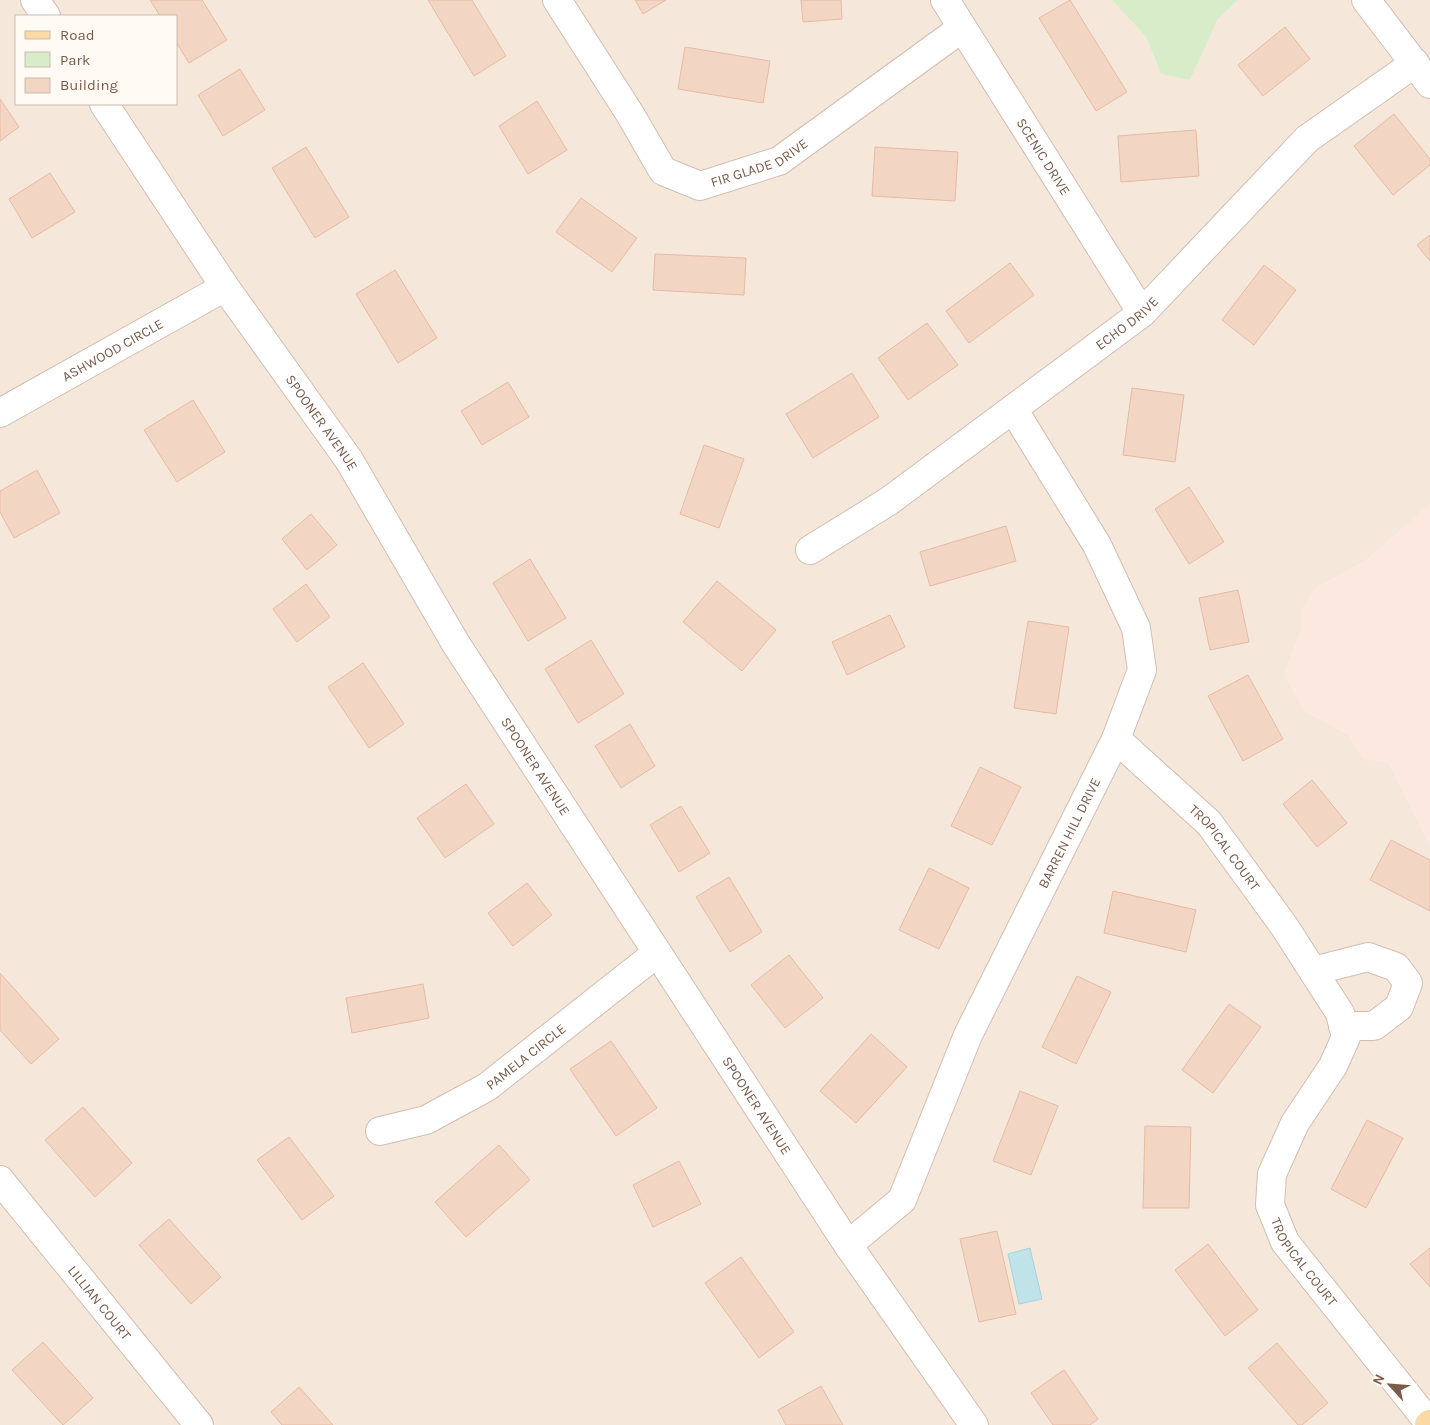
<svg xmlns="http://www.w3.org/2000/svg" width="1430" height="1425" viewBox="0 0 1430 1425" font-family="Karla,sans-serif">
	<style>
		.residential { fill: #f5e8da; fill-rule: evenodd }
		.commercial { fill: #fde8e0 }
		.green { fill: #d8ecc9 }
		.water { fill: #bfe3e8; stroke: #a5d3da }
		.building { fill: #f3d5c3; stroke: #e6bba3 }
		.lines { fill: none; stroke-linecap: round; stroke-linejoin: round }
		.minor-casing { stroke: #d1beb0; stroke-width: 30 }
		.major-casing { stroke: #dad1cd; stroke-width: 30 }
		.minor { stroke: #fff; stroke-width: 28 }
		.major { stroke: #fbd9a5; stroke-width: 28 }
		.labels { text-anchor: middle; stroke-width: 5; stroke-linejoin: round; paint-order: stroke }
		.street-label { font-size: 14px; fill: #7a5c4d; stroke: #fffaf3 }
	</style>
	<rect width="100%" height="100%" fill="#fdf6ec"/>
	<path class="residential" d="M 0,0 L 1112,0 L 1146,37 L 1161,74 L 1190,79 L 1218,19 L 1238,0 L 1430,0 L 1430,504 L 1368,559 L 1315,589 L 1301,612 L 1301,630 L 1284,675 L 1305,711 L 1349,735 L 1363,758 L 1389,763 L 1430,845 L 1430,1425 L 0,1425 ZM 16,16 L 176,16 L 176,104 L 16,104 Z"/>
	<path class="commercial" d="M 1430,504 L 1430,845 L 1389,763 L 1363,758 L 1349,735 L 1305,711 L 1284,675 L 1301,630 L 1301,612 L 1315,589 L 1368,559 Z"/>
	<path class="green" d="M 1112,0 L 1238,0 L 1218,19 L 1190,80 L 1161,74 L 1146,37 Z"/>
	<path class="water" d="M 1030,1248 L 1042,1299 L 1019,1304 L 1008,1254 Z"/>
	<g class="building">
		<path d="M 150,0 L 202,0 L 227,40 L 189,63 L 176,42 L 176,16 L 160,16 Z"/>
		<path d="M 428,0 L 472,0 L 506,56 L 474,76 Z"/>
		<path d="M 635,0 L 666,0 L 643,14 Z"/>
		<path d="M 801,0 L 841,0 L 842,19 L 803,22 Z"/>
		<path d="M 1070,0 L 1127,92 L 1096,111 L 1039,18 Z"/>
		<path d="M 1285,27 L 1310,59 L 1263,96 L 1238,65 Z"/>
		<path d="M 685,47 L 770,61 L 763,103 L 678,89 Z"/>
		<path d="M 240,69 L 265,110 L 223,136 L 198,95 Z"/>
		<path d="M 0,99 L 19,127 L 0,141 Z"/>
		<path d="M 537,101 L 567,150 L 528,174 L 499,126 Z"/>
		<path d="M 1394,114 L 1430,159 L 1430,165 L 1393,195 L 1354,146 Z"/>
		<path d="M 1196,130 L 1199,176 L 1121,182 L 1118,136 Z"/>
		<path d="M 306,147 L 349,217 L 315,238 L 272,168 Z"/>
		<path d="M 875,147 L 958,152 L 955,201 L 872,196 Z"/>
		<path d="M 50,173 L 75,212 L 32,238 L 9,199 Z"/>
		<path d="M 581,198 L 637,238 L 612,272 L 556,232 Z"/>
		<path d="M 1430,235 L 1430,261 L 1417,245 Z"/>
		<path d="M 655,254 L 746,258 L 744,295 L 653,290 Z"/>
		<path d="M 1010,263 L 1034,295 L 969,343 L 946,311 Z"/>
		<path d="M 1264,265 L 1296,290 L 1254,345 L 1222,320 Z"/>
		<path d="M 395,270 L 437,338 L 398,363 L 356,294 Z"/>
		<path d="M 927,323 L 958,365 L 908,400 L 878,358 Z"/>
		<path d="M 852,373 L 879,417 L 813,458 L 786,414 Z"/>
		<path d="M 508,382 L 529,417 L 482,445 L 461,411 Z"/>
		<path d="M 1132,388 L 1184,395 L 1175,462 L 1123,455 Z"/>
		<path d="M 193,400 L 225,452 L 177,482 L 144,430 Z"/>
		<path d="M 704,445 L 744,459 L 719,528 L 680,514 Z"/>
		<path d="M 37,470 L 60,513 L 14,538 L 0,512 L 0,491 Z"/>
		<path d="M 1189,487 L 1224,542 L 1189,564 L 1155,509 Z"/>
		<path d="M 311,514 L 337,545 L 307,570 L 282,539 Z"/>
		<path d="M 1006,526 L 1016,561 L 930,586 L 920,552 Z"/>
		<path d="M 530,559 L 566,618 L 528,641 L 493,583 Z"/>
		<path d="M 717,581 L 776,630 L 742,671 L 683,622 Z"/>
		<path d="M 306,584 L 330,617 L 297,642 L 273,609 Z"/>
		<path d="M 1238,590 L 1249,642 L 1210,650 L 1199,598 Z"/>
		<path d="M 890,615 L 905,647 L 847,675 L 832,642 Z"/>
		<path d="M 1028,621 L 1069,627 L 1056,714 L 1014,708 Z"/>
		<path d="M 591,640 L 624,694 L 578,723 L 545,669 Z"/>
		<path d="M 363,663 L 404,724 L 369,748 L 328,687 Z"/>
		<path d="M 1248,675 L 1283,739 L 1243,761 L 1208,696 Z"/>
		<path d="M 630,724 L 655,766 L 621,788 L 595,746 Z"/>
		<path d="M 980,767 L 1021,787 L 992,845 L 951,826 Z"/>
		<path d="M 1312,780 L 1347,823 L 1317,847 L 1283,804 Z"/>
		<path d="M 466,784 L 494,824 L 445,858 L 417,818 Z"/>
		<path d="M 681,806 L 710,853 L 679,872 L 650,825 Z"/>
		<path d="M 1391,840 L 1430,860 L 1430,911 L 1370,880 Z"/>
		<path d="M 929,868 L 969,888 L 939,949 L 899,930 Z"/>
		<path d="M 729,877 L 762,932 L 730,952 L 696,897 Z"/>
		<path d="M 527,883 L 552,915 L 513,946 L 488,913 Z"/>
		<path d="M 1113,891 L 1196,910 L 1186,952 L 1104,933 Z"/>
		<path d="M 789,955 L 823,998 L 785,1028 L 751,985 Z"/>
		<path d="M 0,973 L 59,1039 L 31,1064 L 0,1030 Z"/>
		<path d="M 1077,976 L 1111,992 L 1076,1064 L 1042,1047 Z"/>
		<path d="M 423,984 L 429,1018 L 352,1033 L 346,998 Z"/>
		<path d="M 1229,1004 L 1261,1027 L 1213,1093 L 1182,1070 Z"/>
		<path d="M 871,1034 L 907,1067 L 856,1123 L 820,1091 Z"/>
		<path d="M 611,1041 L 657,1108 L 616,1136 L 570,1069 Z"/>
		<path d="M 1020,1091 L 1058,1106 L 1031,1175 L 993,1161 Z"/>
		<path d="M 83,1107 L 132,1163 L 95,1197 L 45,1140 Z"/>
		<path d="M 1367,1120 L 1403,1138 L 1366,1208 L 1331,1189 Z"/>
		<path d="M 1145,1126 L 1191,1127 L 1189,1208 L 1143,1208 Z"/>
		<path d="M 289,1137 L 334,1196 L 302,1220 L 257,1160 Z"/>
		<path d="M 499,1145 L 530,1180 L 466,1237 L 435,1202 Z"/>
		<path d="M 679,1161 L 701,1204 L 653,1227 L 633,1185 Z"/>
		<path d="M 169,1219 L 221,1277 L 191,1304 L 139,1245 Z"/>
		<path d="M 997,1231 L 1016,1314 L 979,1322 L 960,1239 Z"/>
		<path d="M 1208,1244 L 1258,1310 L 1225,1336 L 1175,1270 Z"/>
		<path d="M 1430,1248 L 1430,1287 L 1410,1264 Z"/>
		<path d="M 741,1257 L 794,1332 L 759,1358 L 705,1283 Z"/>
		<path d="M 43,1342 L 93,1398 L 63,1425 L 12,1370 Z"/>
		<path d="M 1277,1343 L 1328,1403 L 1302,1425 L 1298,1425 L 1248,1368 Z"/>
		<path d="M 1064,1370 L 1098,1419 L 1090,1425 L 1053,1425 L 1031,1393 Z"/>
		<path d="M 821,1386 L 843,1425 L 786,1425 L 778,1410 Z"/>
		<path d="M 299,1387 L 333,1425 L 282,1425 L 271,1412 Z"/>
	</g>
	<g class="lines">
		<g class="minor-casing">
			<g id="minor">
				<path d="M 35,0 L 46,16"/>
				<path id="s1" d="M 557,0 L 630,114 L 663,171 L 700,186 L 779,161 L 962,28"/>
				<path id="s2" d="M 945,0 L 1142,313"/>
				<path d="M 1366,0 L 1430,84"/>
				<path id="s3" d="M 104,104 L 225,287 L 349,460 L 456,644 L 848,1245 L 974,1425"/>
				<path id="s4" d="M 0,413 L 225,287"/>
				<path id="s5" d="M 810,550 L 889,501 L 1142,313 L 1307,139 L 1415,63"/>
				<path id="s6" d="M 1116,739 L 1209,823 L 1284,926 L 1340,1013 L 1346,1037 L 1333,1066 L 1295,1123 L 1272,1174 L 1270,1205 L 1285,1242 L 1430,1424"/>
				<path d="M 1313,971 L 1368,957 L 1396,967 L 1408,983 L 1399,1007 L 1374,1026 L 1343,1026"/>
				<path id="s7" d="M 380,1131 L 426,1120 L 487,1087 L 657,953"/>
				<path id="s8" d="M 0,1180 L 199,1425"/>
				<path id="s9" d="M 848,1245 L 902,1200 L 968,1035 L 1116,739 L 1142,670 L 1136,628 L 1097,545 L 1013,409"/>
			</g>
		</g>
		<g class="major-casing">
			<path id="major" d="M 1429,1425 L 1430,1424"/>
		</g>
		<use href="#minor" class="minor"/>
		<use href="#major" class="major"/>
	</g>
	<g class="labels">
		<g class="street-label">
			<text dy="5" stroke="none"><textPath href="#s2" startOffset="185">SCENIC DRIVE</textPath></text>
			<text dy="5" stroke="none"><textPath href="#s1" startOffset="305">FIR GLADE DRIVE</textPath></text>
			<text dy="5" stroke="none"><textPath href="#s5" startOffset="390">ECHO DRIVE</textPath></text>
			<text dy="5" stroke="none"><textPath href="#s4" startOffset="129">ASHWOOD CIRCLE</textPath></text>
			<text dy="5" stroke="none"><textPath href="#s3" startOffset="386">SPOONER AVENUE</textPath></text>
			<text dy="5" stroke="none"><textPath href="#s3" startOffset="791">SPOONER AVENUE</textPath></text>
			<text dy="5" stroke="none"><textPath href="#s9" startOffset="474">BARREN HILL DRIVE</textPath></text>
			<text dy="5" stroke="none"><textPath href="#s6" startOffset="154">TROPICAL COURT</textPath></text>
			<text dy="5" stroke="none"><textPath href="#s7" startOffset="166">PAMELA CIRCLE</textPath></text>
			<text dy="5" stroke="none"><textPath href="#s3" startOffset="1196">SPOONER AVENUE</textPath></text>
			<text dy="5" stroke="none"><textPath href="#s6" startOffset="635">TROPICAL COURT</textPath></text>
			<text dy="5" stroke="none"><textPath href="#s8" startOffset="158">LILLIAN COURT</textPath></text>
		</g>
	</g>
	<rect x="15" y="15" width="162" height="90" fill="#fffaf3" stroke="#cabbb1"/>
	<rect x="25" y="31" width="25" height="8" fill="#fbd9a5" stroke="#cabbb1"/>
	<text x="60" y="40" font-size="15" fill="#7a5c4d">Road</text>
	<rect x="25" y="52" width="25" height="15" fill="#d8ecc9" stroke="#cabbb1"/>
	<text x="60" y="65" font-size="15" fill="#7a5c4d">Park</text>
	<rect x="25" y="78" width="25" height="15" fill="#f3d5c3" stroke="#cabbb1"/>
	<text x="60" y="90" font-size="15" fill="#7a5c4d">Building</text>
	<g transform="translate(1390 1385) rotate(296)" stroke="#fffaf3" stroke-width="4" paint-order="stroke">
	<path d="M0-4L9 19L0 12L-9 19Z" fill="#7a5c4d"/>
	<text y="-8" font-size="14" font-weight="bold" text-anchor="middle" fill="#7a5c4d">N</text>
	</g>
</svg>
